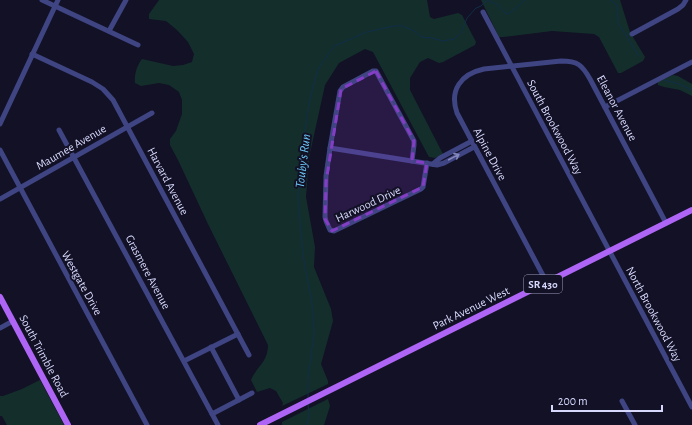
<svg xmlns="http://www.w3.org/2000/svg" width="692" height="425" viewBox="0 0 692 425" font-family="'Alegreya Sans',sans-serif">
	<style>
		.green { fill: #142f2b }
		.lines { fill: none; stroke-linecap: round; stroke-linejoin: round }
		.stream { stroke: #112d49; stroke-width: 1 }
		.minor { stroke: #3f4482; stroke-width: 5 }
		.major { stroke: #ae65f6; stroke-width: 6 }
		.oneway { stroke: #8487b9 }
		.marked { fill: #843dc5; fill-opacity: 0.2; stroke: #843dc5; stroke-width: 3; stroke-dasharray: 8 5; stroke-linejoin: round }
		.labels { text-anchor: middle; stroke-width: 4; stroke-linejoin: round; paint-order: stroke }
		.shield { fill: #121126; stroke: #9d9cbc; stroke-width: 1 }
		.shield-label { font-size: 11px; font-weight: bold; fill: #d8d8fd }
		.street-label { font-size: 12px; fill: #d8d8fd; stroke: #121126 }
		.water-label { font-size: 13px; font-style: italic; fill: #6cc8f7; stroke: #121126 }
	</style>
	<rect width="100%" height="100%" fill="#121126"/>
	<g class="green">
		<path d="M 159,0 L 427,0 L 430,17 L 434,19 L 458,13 L 462,15 L 476,42 L 475,45 L 443,62 L 439,63 L 428,58 L 420,62 L 410,78 L 410,90 L 443,154 L 435,158 L 429,157 L 373,52 L 365,49 L 339,63 L 325,85 L 309,158 L 306,197 L 315,247 L 314,267 L 331,309 L 333,321 L 321,364 L 328,381 L 328,384 L 282,406 L 283,403 L 276,391 L 270,388 L 257,392 L 251,380 C 257,366 268,362 268,345 L 208,224 L 178,160 L 170,145 L 170,139 L 176,131 L 182,114 L 182,100 L 179,92 L 169,85 L 159,83 L 141,86 L 135,83 C 134,75 137,65 142,59 L 173,66 L 183,65 L 192,62 L 194,54 L 188,42 L 177,30 L 166,21 L 149,19 L 149,14 Z"/>
		<path d="M 481,0 L 620,0 L 630,32 L 645,57 L 643,61 L 621,73 L 618,73 L 599,37 L 594,34 L 552,31 L 503,37 L 499,37 Z"/>
		<path d="M 673,75 L 678,76 L 692,84 L 692,96 L 680,90 L 664,87 L 658,85 L 658,82 Z"/>
		<path d="M 40,380 L 64,425 L 7,425 L 2,416 L 0,416 L 0,396 L 3,396 L 22,389 Z"/>
		<path d="M 328,399 L 330,406 L 324,425 L 282,425 L 282,422 Z"/>
	</g>
	<g class="lines">
		<g class="stream">
			<path d="M 610,0 L 617,5 L 618,23 L 639,56"/>
			<path d="M 664,80 L 679,84 L 692,90"/>
			<path d="M 308,398 L 308,379 L 314,333 L 312,304 L 303,255 L 298,198 L 300,161 L 310,98 L 318,69 L 330,52 L 334,46 L 367,32 L 394,26 L 403,26 L 414,31 L 422,37 L 432,38 L 443,41 L 448,40 L 454,39 L 461,33 L 467,18 L 476,8 L 481,6 L 486,1 L 490,1 L 498,5 L 503,11 L 507,14 C 513,12 520,4 525,0"/>
			<path d="M 307,425 L 309,415 L 308,404"/>
		</g>
		<g class="minor">
			<path d="M 42,0 L 138,45"/>
			<path d="M 483,12 L 692,407"/>
			<path d="M 109,31 L 126,0"/>
			<path d="M 632,34 L 678,9 L 683,5 L 686,0"/>
			<path d="M 32,54 L 92,82 L 103,89 L 113,100 L 249,355"/>
			<path d="M 605,107 L 692,62"/>
			<path d="M 0,124 L 58,0"/>
			<path d="M 59,130 L 218,425"/>
			<path d="M 330,148 L 437,165 L 444,163 L 474,147"/>
			<path d="M 0,150 L 147,425"/>
			<path d="M 412,161 L 414,145 L 414,141 L 376,71 L 373,71 L 343,87 L 340,91 L 330,148 L 326,176 L 325,217 L 326,221 L 330,230 L 334,231 L 421,189 L 423,187 L 427,163"/>
			<path d="M 433,164 L 440,158 L 472,141"/>
			<path d="M 0,199 L 152,113"/>
			<path d="M 547,283 L 457,113 C 449,90 461,74 484,69 L 561,61 C 578,61 582,65 590,79 L 666,223"/>
			<path d="M 0,328 L 13,321"/>
			<path d="M 211,347 L 239,400"/>
			<path d="M 184,361 L 238,334"/>
			<path d="M 622,401 L 635,425"/>
			<path d="M 212,414 L 252,393"/>
		</g>
		<g class="major">
			<path d="M 0,297 L 68,425"/>
			<path d="M 260,425 L 692,210"/>
		</g>
	</g>
	<defs><path id="oneway-shaft" d="M-6 0H5M1.5-3L5.5 0L1.5 3" fill="none" stroke-width="1.6" stroke-linecap="round" stroke-linejoin="round"/></defs>
	<use class="oneway" href="#oneway-shaft" transform="translate(454 157) rotate(-28)"/>
	<path class="marked" d="M 376,71 L 414,141 L 412,161 L 427,163 L 423,187 L 332,231 L 325,219 L 326,182 L 341,89 Z"/>
	<g class="labels">
		<rect class="shield" x="524" y="275" width="38" height="18" rx="3"/>
		<g class="shield-label">
			<text x="543" y="288">SR 430</text>
		</g>
		<g class="street-label">
			<text transform="translate(617 108) rotate(62)" y="4">Eleanor Avenue</text>
			<text transform="translate(555 127) rotate(62)" y="4">South Brookwood Way</text>
			<text transform="translate(71 147) rotate(-30)" y="4">Maumee Avenue</text>
			<text transform="translate(490 154) rotate(62)" y="4">Alpine Drive</text>
			<text transform="translate(168 181) rotate(62)" y="4">Harvard Avenue</text>
			<text transform="translate(368 204) rotate(-25)" y="4">Harwood Drive</text>
			<text transform="translate(148 272) rotate(62)" y="4">Grasmere Avenue</text>
			<text transform="translate(82 283) rotate(61)" y="4">Westgate Drive</text>
			<text transform="translate(471 308) rotate(-26)" y="4">Park Avenue West</text>
			<text transform="translate(654 314) rotate(62)" y="4">North Brookwood Way</text>
			<text transform="translate(44 356) rotate(62)" y="4">South Trimble Road</text>
		</g>
		<g class="water-label">
			<text transform="translate(302 161) rotate(-83)" y="5">Touby's Run</text>
		</g>
	</g>
	<path d="M552 405v6h110v-6" fill="none" stroke="#d8d8fd" stroke-width="2"/>
	<text x="558" y="405" font-size="12" fill="#d8d8fd" stroke="#121126" stroke-width="3" paint-order="stroke">200 m</text>
</svg>
